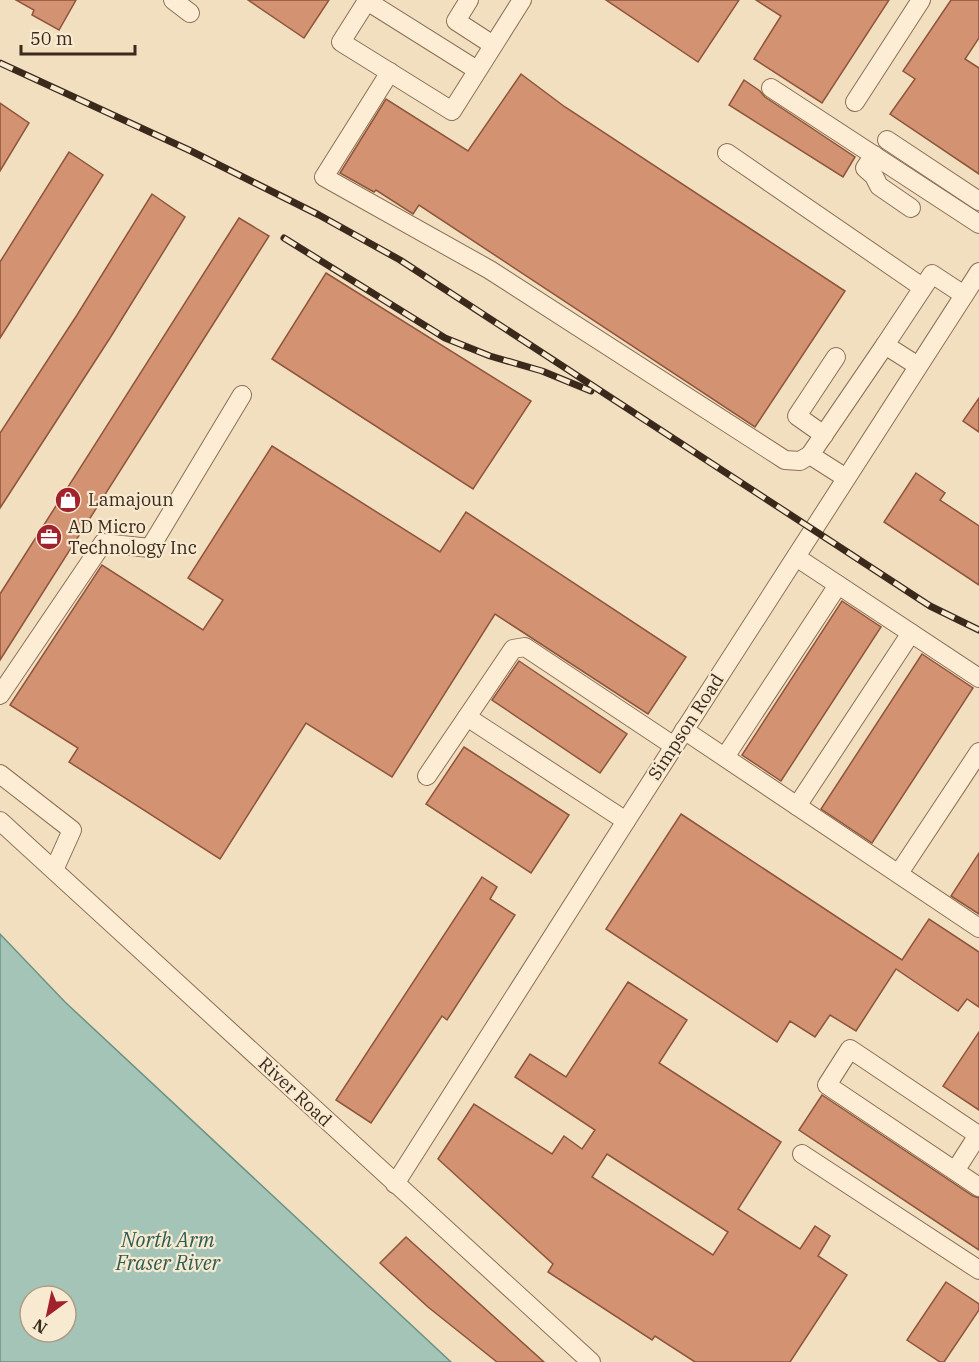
<svg xmlns="http://www.w3.org/2000/svg" width="979" height="1362" viewBox="0 0 979 1362" font-family="'IBM Plex Serif',serif">
	<style>
		.water { fill: #a4c4b8; stroke: #6a9385; stroke-width: 1.5; fill-rule: evenodd }
		.building { fill: #d39373; stroke: #8e553a; stroke-width: 1.5; fill-rule: evenodd }
		.lines { fill: none; stroke-linecap: round; stroke-linejoin: round }
		.minor-casing { stroke: #8d6f56; stroke-width: 20 }
		.minor { stroke: #fcedd4; stroke-width: 18 }
		.rail-casing { stroke: #3b291c; stroke-width: 7 }
		.rail { stroke: #f8ead1; stroke-width: 4.5; stroke-dasharray: 14; stroke-linecap: butt }
		.labels { text-anchor: middle; stroke-width: 4.5; stroke-linejoin: round; paint-order: stroke }
		.poi-label { font-size: 18px; fill: #3b291c; stroke: #f8ead1; text-anchor: start }
		.street-label { font-size: 18px; fill: #3b291c; stroke: #f8ead1 }
		.water-label { font-size: 20px; font-style: italic; fill: #2a5c55; stroke: #f8ead1 }
	</style>
	<rect width="100%" height="100%" fill="#f2dfc0"/>
	<path class="water" d="M 0,934 L 65,1002 L 451,1362 L 0,1362 ZM 30,1296 L 66,1296 L 66,1332 L 30,1332 Z"/>
	<g class="building">
		<path d="M 16,0 L 76,0 L 59,30 L 32,15 L 34,10 Z"/>
		<path d="M 248,0 L 329,0 L 304,38 Z"/>
		<path d="M 606,0 L 739,0 L 698,62 Z"/>
		<path d="M 756,0 L 889,0 L 822,103 L 754,59 L 781,16 Z"/>
		<path d="M 951,0 L 979,0 L 979,38 L 965,59 L 979,68 L 979,174 L 890,114 L 915,79 L 903,71 Z"/>
		<path d="M 521,74 L 565,107 L 845,291 L 755,427 L 419,205 L 413,214 L 376,190 L 374,192 L 340,173 L 386,99 L 468,151 Z"/>
		<path d="M 744,80 L 760,91 L 765,97 L 855,157 L 843,177 L 729,105 Z"/>
		<path d="M 0,103 L 29,123 L 0,171 Z"/>
		<path d="M 69,152 L 103,175 L 0,338 L 0,262 Z"/>
		<path d="M 152,194 L 185,217 L 110,338 L 0,508 L 0,433 L 77,315 Z"/>
		<path d="M 239,218 L 269,236 L 0,660 L 0,594 Z"/>
		<path d="M 326,273 L 531,401 L 473,489 L 272,359 Z"/>
		<path d="M 979,398 L 979,432 L 963,421 Z"/>
		<path d="M 272,446 L 440,552 L 466,512 L 686,657 L 648,714 L 495,614 L 392,777 L 306,723 L 220,859 L 69,762 L 78,748 L 10,705 L 102,565 L 203,630 L 223,600 L 188,578 Z"/>
		<path d="M 916,473 L 945,493 L 940,500 L 979,526 L 979,585 L 884,522 Z"/>
		<path d="M 842,601 L 881,627 L 781,781 L 742,755 Z"/>
		<path d="M 922,654 L 973,688 L 872,843 L 821,809 Z"/>
		<path d="M 519,661 L 627,734 L 600,773 L 492,700 Z"/>
		<path d="M 464,747 L 569,815 L 531,873 L 426,804 Z"/>
		<path d="M 681,814 L 902,960 L 929,919 L 979,952 L 979,1007 L 967,999 L 958,1011 L 896,969 L 856,1031 L 830,1015 L 815,1037 L 790,1021 L 777,1042 L 606,929 Z"/>
		<path d="M 979,853 L 979,914 L 951,896 Z"/>
		<path d="M 482,877 L 497,887 L 490,899 L 515,915 L 447,1020 L 442,1016 L 371,1123 L 336,1100 Z"/>
		<path d="M 628,982 L 687,1020 L 659,1063 L 781,1142 L 738,1209 L 800,1249 L 815,1226 L 830,1236 L 818,1256 L 847,1275 L 790,1362 L 695,1362 L 655,1336 L 652,1340 L 548,1272 L 553,1264 L 438,1159 L 474,1104 L 552,1154 L 564,1136 L 582,1149 L 595,1130 L 515,1077 L 530,1054 L 566,1077 ZM 607,1154 L 728,1232 L 713,1255 L 592,1177 Z"/>
		<path d="M 979,1032 L 979,1110 L 943,1086 Z"/>
		<path d="M 822,1095 L 973,1196 L 979,1198 L 979,1250 L 799,1130 Z"/>
		<path d="M 406,1237 L 544,1362 L 497,1362 L 428,1307 L 380,1263 Z"/>
		<path d="M 946,1282 L 979,1304 L 979,1310 L 944,1362 L 940,1362 L 907,1340 Z"/>
	</g>
	<g class="lines">
		<g class="minor-casing">
			<g id="minor">
				<path d="M 173,0 L 190,13"/>
				<path d="M 469,0 L 456,21 L 493,45"/>
				<path d="M 477,70 L 367,1 L 341,42 L 452,111 L 522,0"/>
				<path d="M 390,72 L 324,177 L 490,270 L 785,460 L 800,461 L 810,455 L 846,478"/>
				<path d="M 771,88 L 979,224"/>
				<path d="M 855,102 L 921,0"/>
				<path d="M 887,140 L 979,201"/>
				<path d="M 727,153 L 922,287"/>
				<path d="M 874,155 L 865,168 L 874,176 L 879,186 L 911,208"/>
				<path d="M 885,345 L 932,274 L 964,295"/>
				<path d="M 824,435 L 797,416 L 836,357"/>
				<path d="M 810,455 L 885,345 L 918,366"/>
				<path d="M 796,557 L 979,678"/>
				<path d="M 0,695 L 103,543 L 150,548 L 242,395"/>
				<path d="M 467,717 L 513,649 L 525,647 L 674,746"/>
				<path d="M 684,730 L 979,928"/>
				<path d="M 725,757 L 838,585"/>
				<path d="M 0,774 L 72,830 L 54,870"/>
				<path d="M 427,776 L 467,717 L 626,821"/>
				<path d="M 797,806 L 911,633"/>
				<path d="M 0,821 L 591,1362"/>
				<path d="M 899,873 L 979,752"/>
				<path d="M 802,1154 L 979,1270"/>
				<path d="M 955,1171 L 978,1135 L 850,1049 L 827,1085 L 979,1187"/>
				<path d="M 395,1184 L 626,821 L 979,272"/>
			</g>
		</g>
		<use href="#minor" class="minor"/>
		<g class="rail-casing">
			<g id="rail">
				<path d="M 0,63 L 191,151 L 319,215 L 400,260 L 930,606 L 979,630"/>
				<path d="M 284,238 L 445,338 L 490,356 L 542,371 L 591,391"/>
			</g>
		</g>
		<use href="#rail" class="rail"/>
	</g>
	<defs>
		<g id="shop-disc" transform="scale(1.35)"><circle r="9.5" fill="#a1212c" stroke="#f8ead1"/><path d="M-5-2.5h2.3a2.7 3.5 0 0 1 5.4 0H5L5.5 6h-11ZM-1.5-2.5h3a1.5 2.3 0 0 0-3 0Z" fill="#fff"/></g>
		<g id="office-disc" transform="scale(1.35)"><circle r="9.5" fill="#a1212c" stroke="#f8ead1"/><path d="M-6-3h4V-5.5h4V-3h4V5H-6ZM-1-4.5V-3h2v-1.5ZM-6 0V1H6V0Z" fill="#fff"/></g>
	</defs>
	<g fill-rule="evenodd">
		<use href="#shop-disc" x="68" y="500"/>
		<use href="#office-disc" x="49" y="537"/>
	</g>
	<g class="labels">
		<g class="poi-label">
			<text x="88" y="506">Lamajoun</text>
			<text x="68" y="533">AD Micro<tspan x="68" dy="21">Technology Inc</tspan></text>
		</g>
		<g class="street-label">
			<text transform="translate(686 727) rotate(-57)" y="6">Simpson Road</text>
			<text transform="translate(295 1092) rotate(43)" y="6">River Road</text>
		</g>
		<g class="water-label">
			<text x="168" y="1247">North Arm<tspan x="168" dy="23">Fraser River</tspan></text>
		</g>
	</g>
	<g transform="translate(48 1314) rotate(213)"><circle r="28" fill="#f8ead1" stroke="#ac9d89" stroke-width="1.5"/>
	<path d="M0-4.5L10 22L0 15L-10 22Z" fill="#a1212c"/>
	<text y="-9" font-size="16" font-weight="bold" text-anchor="middle" fill="#3b291c">N</text>
	</g>
	<path d="M21 45v9h114v-9" fill="none" stroke="#3b291c" stroke-width="3"/>
	<text x="30" y="45" font-size="18" fill="#3b291c" stroke="#f8ead1" stroke-width="4.5" paint-order="stroke">50 m</text>
</svg>
